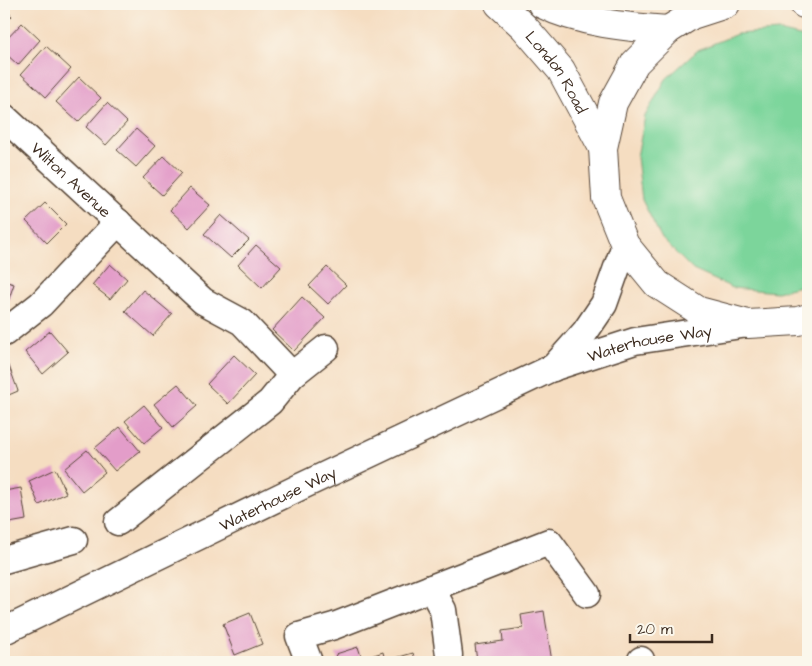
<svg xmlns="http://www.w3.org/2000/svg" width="812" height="666" viewBox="0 0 812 666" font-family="'Architects Daughter',sans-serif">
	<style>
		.green { fill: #7cd59b; stroke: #5c805c }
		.building { fill: #e39dc9 }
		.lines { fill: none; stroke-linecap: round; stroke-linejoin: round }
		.minor-casing { stroke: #574536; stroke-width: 29 }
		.major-casing { stroke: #574536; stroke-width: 30 }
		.minor { stroke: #fff; stroke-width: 26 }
		.major { stroke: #fff; stroke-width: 28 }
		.labels { text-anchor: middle; stroke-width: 4; stroke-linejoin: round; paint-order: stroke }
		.street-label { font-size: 16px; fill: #3b2a1e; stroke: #fbf7ec }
	</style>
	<rect width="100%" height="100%" fill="#fbf7ec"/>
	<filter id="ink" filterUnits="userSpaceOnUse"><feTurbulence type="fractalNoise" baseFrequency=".02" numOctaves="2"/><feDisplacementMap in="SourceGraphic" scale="10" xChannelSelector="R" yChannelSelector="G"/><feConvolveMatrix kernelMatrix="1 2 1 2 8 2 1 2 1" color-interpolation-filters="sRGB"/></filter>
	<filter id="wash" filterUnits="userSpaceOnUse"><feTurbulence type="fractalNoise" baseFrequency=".0096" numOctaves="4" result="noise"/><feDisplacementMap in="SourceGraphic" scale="20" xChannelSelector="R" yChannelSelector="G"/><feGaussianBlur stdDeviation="1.12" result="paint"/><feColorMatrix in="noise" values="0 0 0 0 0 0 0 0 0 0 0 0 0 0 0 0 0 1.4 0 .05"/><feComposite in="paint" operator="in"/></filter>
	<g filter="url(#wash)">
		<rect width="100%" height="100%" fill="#f5ddc1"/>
		<path class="green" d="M 779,31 L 808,38 L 808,284 L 777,292 L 733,288 L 693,270 L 662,239 L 642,200 L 637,157 L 645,116 L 666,79 L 698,50 L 737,34 Z"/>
		<g id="blocks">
			<g class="building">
				<path d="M 4,9 L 12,16 L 4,25 Z"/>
				<path d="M 22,23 L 40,40 L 18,65 L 4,52 L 4,42 Z"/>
				<path d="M 46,46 L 71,69 L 46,97 L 21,74 Z"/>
				<path d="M 79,77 L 101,98 L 78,122 L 56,102 Z"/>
				<path d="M 107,103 L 127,122 L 106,145 L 86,127 Z"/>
				<path d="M 136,129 L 155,146 L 136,167 L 117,150 Z"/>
				<path d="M 164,156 L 182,173 L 162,195 L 143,178 Z"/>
				<path d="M 190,188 L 210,205 L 189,228 L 170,210 Z"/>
				<path d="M 45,203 L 66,224 L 47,243 L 26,221 Z"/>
				<path d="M 221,215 L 249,240 L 231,258 L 204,234 Z"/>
				<path d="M 256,245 L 281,267 L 262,288 L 238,265 Z"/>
				<path d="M 110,264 L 127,279 L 110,299 L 92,285 Z"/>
				<path d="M 327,267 L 346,285 L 328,304 L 309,286 Z"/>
				<path d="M 4,281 L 14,284 L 4,313 Z"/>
				<path d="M 143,290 L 172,314 L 153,336 L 125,311 Z"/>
				<path d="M 302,297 L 325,318 L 294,351 L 272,330 Z"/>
				<path d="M 50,331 L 68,352 L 43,374 L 25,352 Z"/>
				<path d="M 234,355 L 255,375 L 228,404 L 207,384 Z"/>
				<path d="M 9,366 L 18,391 L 4,397 L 4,368 Z"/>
				<path d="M 178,384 L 197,406 L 173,427 L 154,404 Z"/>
				<path d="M 144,405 L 163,427 L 144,443 L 125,421 Z"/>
				<path d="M 120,427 L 140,451 L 115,471 L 95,448 Z"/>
				<path d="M 87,450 L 105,472 L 82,491 L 64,469 Z"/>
				<path d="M 55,469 L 66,493 L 39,505 L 29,481 Z"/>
				<path d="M 21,488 L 26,520 L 4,524 L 4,491 Z"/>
				<path d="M 544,611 L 552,662 L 477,662 L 475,645 L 503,641 L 502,631 L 523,628 L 521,615 Z"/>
				<path d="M 250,613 L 262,644 L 235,655 L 223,624 Z"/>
				<path d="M 358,647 L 362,659 L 383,652 L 385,661 L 413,653 L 416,662 L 338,662 L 336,654 Z"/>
			</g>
		</g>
	</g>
	<g filter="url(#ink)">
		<use href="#blocks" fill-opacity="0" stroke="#574536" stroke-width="1"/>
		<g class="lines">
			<g class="minor-casing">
				<g id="minor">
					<path id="s1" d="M 4,117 L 203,301 L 242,322 L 292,375"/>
					<path d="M 4,333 L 41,304 L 118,222"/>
					<path d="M 553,368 L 585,332 L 604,304 L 625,245"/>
					<path d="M 118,522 L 270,402 L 292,375 L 326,348"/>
					<path d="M 4,560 L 74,540"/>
					<path d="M 431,588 L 443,610 L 449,655"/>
					<path id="s2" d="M 4,631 L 300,487 L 552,368 L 635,341 L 748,324"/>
					<path d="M 641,660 L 641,662"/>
					<path d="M 309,662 L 299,636 L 334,626 L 549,542 L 587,594"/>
				</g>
			</g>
			<g class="major-casing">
				<g id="major">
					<path id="s3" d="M 499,4 L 524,27 L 561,70 L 603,148"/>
					<path d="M 542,4 C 580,23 626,27 668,30"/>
					<path d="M 726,4 L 692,15 L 668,30 L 635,63 L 613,103 L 603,148 L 606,198 L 625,245 L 657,284 L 699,311 L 748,324 L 798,321 L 808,318"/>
					<path d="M 804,4 L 808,5"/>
				</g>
			</g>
			<use href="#minor" class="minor"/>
			<use href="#major" class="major"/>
		</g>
	</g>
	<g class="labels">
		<g class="street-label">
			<text dy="6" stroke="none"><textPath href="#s3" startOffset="90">London Road</textPath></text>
			<text dy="6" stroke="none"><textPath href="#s1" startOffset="92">Wilton Avenue</textPath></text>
			<text dy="6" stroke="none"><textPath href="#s2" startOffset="709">Waterhouse Way</textPath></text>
			<text dy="6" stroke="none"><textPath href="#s2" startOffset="304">Waterhouse Way</textPath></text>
		</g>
	</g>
	<rect width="812" height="666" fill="none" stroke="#fbf7ec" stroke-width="20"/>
	<path d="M630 634v8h82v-8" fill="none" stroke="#3b2a1e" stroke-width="2.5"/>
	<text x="637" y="634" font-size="15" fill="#3b2a1e" stroke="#fbf7ec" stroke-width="4" paint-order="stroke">20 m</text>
</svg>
